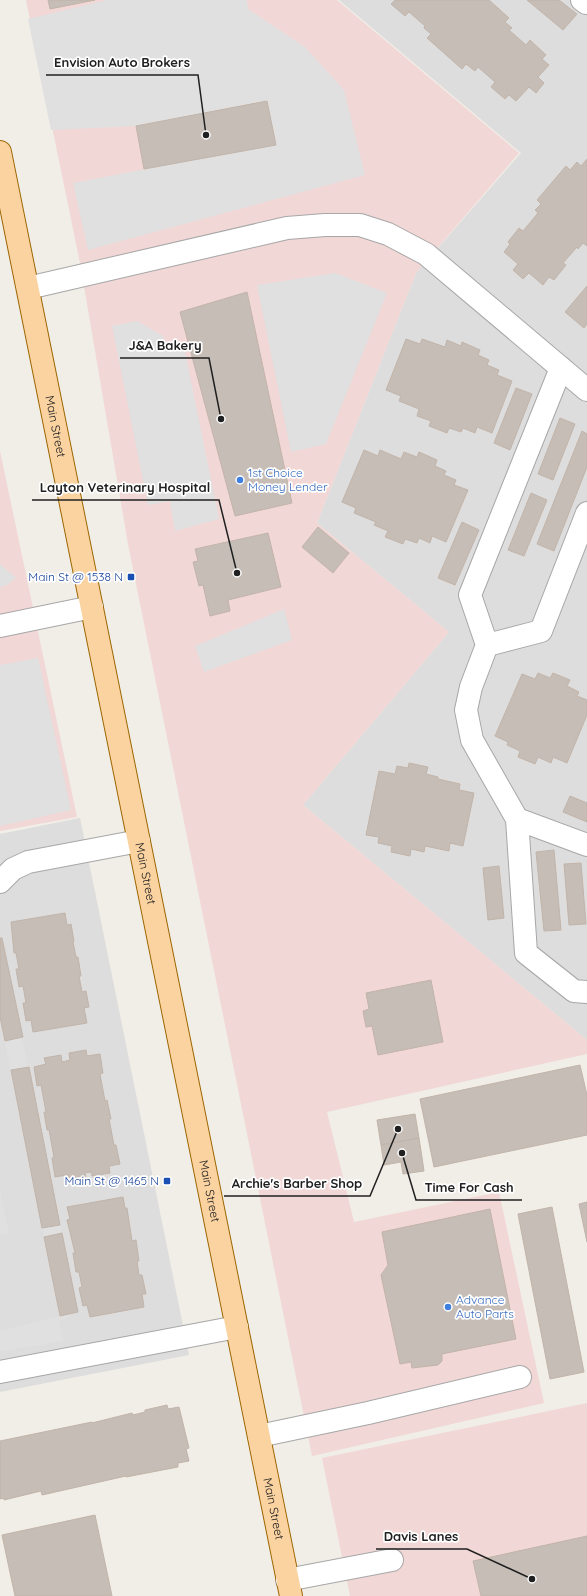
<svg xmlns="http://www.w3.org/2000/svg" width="587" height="1596" viewBox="0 0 587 1596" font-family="Quicksand,sans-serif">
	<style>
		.residential { fill: #dedddd }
		.commercial { fill: #f1d7d6 }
		.parking { fill: #e0e0e0 }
		.building { fill: #c5bdb6; stroke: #c2b4a9 }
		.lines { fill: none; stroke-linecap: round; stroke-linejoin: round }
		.minor-casing { stroke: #a7a7a7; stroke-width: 24 }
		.major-casing { stroke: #9c6601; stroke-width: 24 }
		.minor { stroke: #fff; stroke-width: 22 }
		.major { stroke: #fbd3a1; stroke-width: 22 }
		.shop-dot { fill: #3f7fe0; stroke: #fff; stroke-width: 1.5 }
		.transit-dot { fill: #1a4fb4; stroke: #fff; stroke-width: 1.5 }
		.labels { text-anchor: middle; stroke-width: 3.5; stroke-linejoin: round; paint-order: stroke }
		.street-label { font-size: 12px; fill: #202020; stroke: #fff }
		.shop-label { font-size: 12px; fill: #366cbe; stroke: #fff; text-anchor: start }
		.transit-label { font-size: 12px; fill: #164399; stroke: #fff; text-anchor: end }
		.leader { fill: none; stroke: #202020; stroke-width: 1.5 }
		.callout-dot { fill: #202020; stroke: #fff; stroke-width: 1.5 }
		.callout-label { font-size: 13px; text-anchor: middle; font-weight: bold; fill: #202020; stroke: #fff; stroke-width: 3.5; stroke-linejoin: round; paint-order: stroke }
	</style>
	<rect width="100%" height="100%" fill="#f1ede7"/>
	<g class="residential">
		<path d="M 339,0 L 587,0 L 587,1040 L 303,805 L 449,632 L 317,523 L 416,273 L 521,153 Z"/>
		<path d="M 80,818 L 189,1355 L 0,1392 L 0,834 Z"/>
	</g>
	<g class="commercial">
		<path d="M 26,0 L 337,0 L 519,153 L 416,273 L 317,523 L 449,632 L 303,805 L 587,1040 L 587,1054 L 327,1112 L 354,1222 L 499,1192 L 544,1403 L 312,1456 L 128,544 L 80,263 Z"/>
		<path d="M 0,451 L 77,817 L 0,831 Z"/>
		<path d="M 587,1403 L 587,1596 L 350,1596 L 322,1458 Z"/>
	</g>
	<g class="parking">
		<path d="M 107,0 L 247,0 L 248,9 L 305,47 L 344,90 L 365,175 L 88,250 L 73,183 L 276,144 L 267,101 L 136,126 L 51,130 L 28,19 Z"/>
		<path d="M 335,273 L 387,293 L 326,444 L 291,452 L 257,285 Z"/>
		<path d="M 137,321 L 163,336 L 166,347 L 183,342 L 219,519 L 175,531 L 170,501 L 148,505 L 112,326 Z"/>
		<path d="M 0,564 L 16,578 L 7,585 L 0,587 Z"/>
		<path d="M 284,609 L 292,640 L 204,672 L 195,646 Z"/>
		<path d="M 38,658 L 71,810 L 0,826 L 0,665 Z"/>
		<path d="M 0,938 L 2,938 L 78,1312 L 59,1321 L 63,1341 L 0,1352 L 0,1331 L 60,1316 L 0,1018 Z"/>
		<path d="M 0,1190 L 9,1233 L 0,1235 Z"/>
	</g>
	<g class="building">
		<path d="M 48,0 L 95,0 L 50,9 Z"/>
		<path d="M 395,0 L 489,0 L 509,18 L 505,22 L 512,28 L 509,30 L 526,45 L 530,40 L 546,55 L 542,59 L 549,65 L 538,77 L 544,83 L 536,93 L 529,87 L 516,101 L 509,95 L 505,99 L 491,87 L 495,82 L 478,67 L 475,71 L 466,64 L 462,69 L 427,38 L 431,34 L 424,28 L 425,26 L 409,12 L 405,16 L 391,4 Z"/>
		<path d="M 527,0 L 559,0 L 577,14 L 563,30 Z"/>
		<path d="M 267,101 L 276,145 L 144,169 L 136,126 Z"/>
		<path d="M 587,159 L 587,246 L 583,243 L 578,249 L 577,247 L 563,263 L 566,265 L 554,280 L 549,277 L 543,285 L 529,273 L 523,279 L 513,270 L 518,264 L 504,252 L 510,244 L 508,242 L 519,228 L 523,231 L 538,213 L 535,210 L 541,204 L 537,200 L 566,166 L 570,170 L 577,162 L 581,166 Z"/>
		<path d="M 587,286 L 587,324 L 584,328 L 565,312 Z"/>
		<path d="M 247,292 L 292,503 L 235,516 L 180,312 Z"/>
		<path d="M 406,339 L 420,344 L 422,339 L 445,347 L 447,340 L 461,346 L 462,342 L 480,350 L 478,355 L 489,360 L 487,365 L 499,370 L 497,375 L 512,381 L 492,433 L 477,427 L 475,433 L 463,428 L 461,432 L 449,428 L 447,433 L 429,426 L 431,421 L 417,416 L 419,409 L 399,401 L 401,396 L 386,390 Z"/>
		<path d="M 516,388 L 532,394 L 510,450 L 494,443 Z"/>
		<path d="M 560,418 L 575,424 L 553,480 L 538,474 Z"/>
		<path d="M 582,431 L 587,434 L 587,467 L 554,551 L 537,544 Z"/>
		<path d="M 364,450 L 378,456 L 380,450 L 401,459 L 404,452 L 417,457 L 419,452 L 437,460 L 435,466 L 446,471 L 444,475 L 456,480 L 454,485 L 468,490 L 446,542 L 432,536 L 430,543 L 419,538 L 417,543 L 405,539 L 403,544 L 385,537 L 388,531 L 374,525 L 376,522 L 354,513 L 356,508 L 342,502 Z"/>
		<path d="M 531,493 L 547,500 L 524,556 L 508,550 Z"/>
		<path d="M 462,522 L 479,530 L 455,585 L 438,578 Z"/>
		<path d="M 318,527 L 349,553 L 333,573 L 302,547 Z"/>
		<path d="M 268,533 L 281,587 L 228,600 L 230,611 L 210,616 L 203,585 L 199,586 L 193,562 L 198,561 L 195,549 Z"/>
		<path d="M 538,673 L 550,678 L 553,673 L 570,680 L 567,686 L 579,692 L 577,696 L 587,700 L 587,715 L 567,763 L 553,757 L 551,763 L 538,757 L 535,764 L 518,757 L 520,751 L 507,745 L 508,742 L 495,736 L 522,674 L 535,679 Z"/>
		<path d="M 409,763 L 428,767 L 426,774 L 438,777 L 438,779 L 460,784 L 459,790 L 474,793 L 463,846 L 450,843 L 449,851 L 425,846 L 424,852 L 411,849 L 410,856 L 391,852 L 392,846 L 378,843 L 379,837 L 366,835 L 379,771 L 395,774 L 397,766 L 408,768 Z"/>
		<path d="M 570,796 L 587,803 L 587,822 L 563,812 Z"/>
		<path d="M 554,850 L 561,930 L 544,931 L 536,852 Z"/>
		<path d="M 581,863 L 586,924 L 569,925 L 564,864 Z"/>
		<path d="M 499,866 L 504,918 L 488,920 L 483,868 Z"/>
		<path d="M 65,913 L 67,925 L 71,924 L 74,941 L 73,942 L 76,957 L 78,957 L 81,976 L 79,976 L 82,992 L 86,991 L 89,1007 L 84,1008 L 87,1023 L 33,1032 L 31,1020 L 26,1021 L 23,1003 L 26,1003 L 23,986 L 19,987 L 16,969 L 19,969 L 16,953 L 14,953 L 11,922 Z"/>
		<path d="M 0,938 L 2,938 L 23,1037 L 5,1041 L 0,1017 Z"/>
		<path d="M 431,980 L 443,1042 L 378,1055 L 372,1026 L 366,1027 L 363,1011 L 369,1009 L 366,993 Z"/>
		<path d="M 86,1050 L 87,1056 L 100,1054 L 103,1073 L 100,1074 L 105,1101 L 107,1100 L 111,1119 L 109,1119 L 114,1145 L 116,1145 L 120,1164 L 109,1166 L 110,1173 L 92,1176 L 91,1172 L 85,1173 L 86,1178 L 68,1181 L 67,1175 L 55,1177 L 52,1158 L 54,1157 L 49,1130 L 47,1130 L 44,1112 L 46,1112 L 41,1085 L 37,1086 L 34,1067 L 46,1064 L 44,1058 L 61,1055 L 62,1062 L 70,1060 L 69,1053 Z"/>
		<path d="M 580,1065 L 587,1095 L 587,1135 L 434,1167 L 420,1099 Z"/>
		<path d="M 29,1067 L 60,1225 L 42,1228 L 11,1070 Z"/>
		<path d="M 415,1114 L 419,1138 L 381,1145 L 377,1120 Z"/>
		<path d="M 419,1138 L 424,1171 L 403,1174 L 401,1162 L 384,1165 L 381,1145 Z"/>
		<path d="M 123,1197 L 125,1208 L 127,1208 L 132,1241 L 136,1240 L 139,1261 L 137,1261 L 139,1275 L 142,1275 L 146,1294 L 142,1294 L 144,1307 L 90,1317 L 87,1305 L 83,1306 L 79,1288 L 82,1287 L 79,1272 L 76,1272 L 73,1253 L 75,1253 L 67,1220 L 70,1219 L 67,1207 Z"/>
		<path d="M 587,1202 L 587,1242 L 579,1204 Z"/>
		<path d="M 552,1207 L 584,1372 L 550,1379 L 518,1214 Z"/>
		<path d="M 490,1209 L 516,1339 L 442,1354 L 442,1361 L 438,1365 L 412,1368 L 411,1362 L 400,1364 L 381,1275 L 388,1265 L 382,1232 Z"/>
		<path d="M 62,1233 L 78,1312 L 60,1316 L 44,1237 Z"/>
		<path d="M 167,1405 L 168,1409 L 179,1407 L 189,1448 L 186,1449 L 189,1461 L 178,1463 L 178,1467 L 126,1477 L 126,1476 L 42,1495 L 41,1491 L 4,1500 L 4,1498 L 0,1499 L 0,1441 L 92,1422 L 92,1423 L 132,1413 L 133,1415 L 145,1412 L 145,1410 Z"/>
		<path d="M 95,1515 L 112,1596 L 15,1596 L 2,1535 Z"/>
		<path d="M 587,1536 L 587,1596 L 481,1596 L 473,1561 Z"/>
	</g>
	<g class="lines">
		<g class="minor-casing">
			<g id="minor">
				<path d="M 582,0 L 586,3 L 587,2"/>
				<path d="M 28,288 L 287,228 L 325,225 L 360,225 L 388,234 L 426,254 L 587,390"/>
				<path d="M 561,368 L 470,595 L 487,645 L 471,687 L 466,710 L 472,740 L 517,819 L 526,953 L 574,991 L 587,992"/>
				<path d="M 0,626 L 92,607"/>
				<path d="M 487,645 L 541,631 L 587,513"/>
				<path d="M 517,819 L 587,845"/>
				<path d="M 0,882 L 13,869 L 28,862 L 139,841"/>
				<path d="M 0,1372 L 237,1327"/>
				<path d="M 259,1436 L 368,1413 L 520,1377"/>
				<path d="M 287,1580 L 392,1560"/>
			</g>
		</g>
		<g class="major-casing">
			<g id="major">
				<path id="s1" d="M 0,152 L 291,1596"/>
			</g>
		</g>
		<use href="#minor" class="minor"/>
		<use href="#major" class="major"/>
	</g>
	<g class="shop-dot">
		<circle cx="240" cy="480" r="4"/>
		<circle cx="448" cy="1307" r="4"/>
	</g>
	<g class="transit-dot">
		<rect x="127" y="573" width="8" height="8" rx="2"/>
		<rect x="163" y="1177" width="8" height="8" rx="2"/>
	</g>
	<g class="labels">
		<g class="street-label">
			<text dy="4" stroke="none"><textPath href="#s1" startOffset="280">Main Street</textPath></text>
			<text dy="4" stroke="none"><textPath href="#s1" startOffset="736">Main Street</textPath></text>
			<text dy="4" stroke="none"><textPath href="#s1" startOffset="1060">Main Street</textPath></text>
			<text dy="4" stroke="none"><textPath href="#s1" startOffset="1384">Main Street</textPath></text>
		</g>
		<g class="shop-label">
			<text x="248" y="477">1st Choice<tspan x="248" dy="14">Money Lender</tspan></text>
			<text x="456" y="1304">Advance<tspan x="456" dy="14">Auto Parts</tspan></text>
		</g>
		<g class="transit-label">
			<text x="123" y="581">Main St @ 1538 N</text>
			<text x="159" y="1185">Main St @ 1465 N</text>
		</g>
	</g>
	<path class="leader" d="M206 135L198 75H46M221 419L209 358H120M237 573L219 500H32M398 1129L370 1196H224M402 1153L416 1200H522M532 1579L467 1549H376"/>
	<g class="callout-dot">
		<circle cx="206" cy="135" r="4"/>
		<circle cx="221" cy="419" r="4"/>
		<circle cx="237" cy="573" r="4"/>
		<circle cx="398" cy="1129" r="4"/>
		<circle cx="402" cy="1153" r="4"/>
		<circle cx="532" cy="1579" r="4"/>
	</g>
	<g class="callout-label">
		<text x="122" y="67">Envision Auto Brokers</text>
		<text x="165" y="350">J&amp;A Bakery</text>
		<text x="125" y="492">Layton Veterinary Hospital</text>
		<text x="297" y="1188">Archie's Barber Shop</text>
		<text x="469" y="1192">Time For Cash</text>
		<text x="421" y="1541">Davis Lanes</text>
	</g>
</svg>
